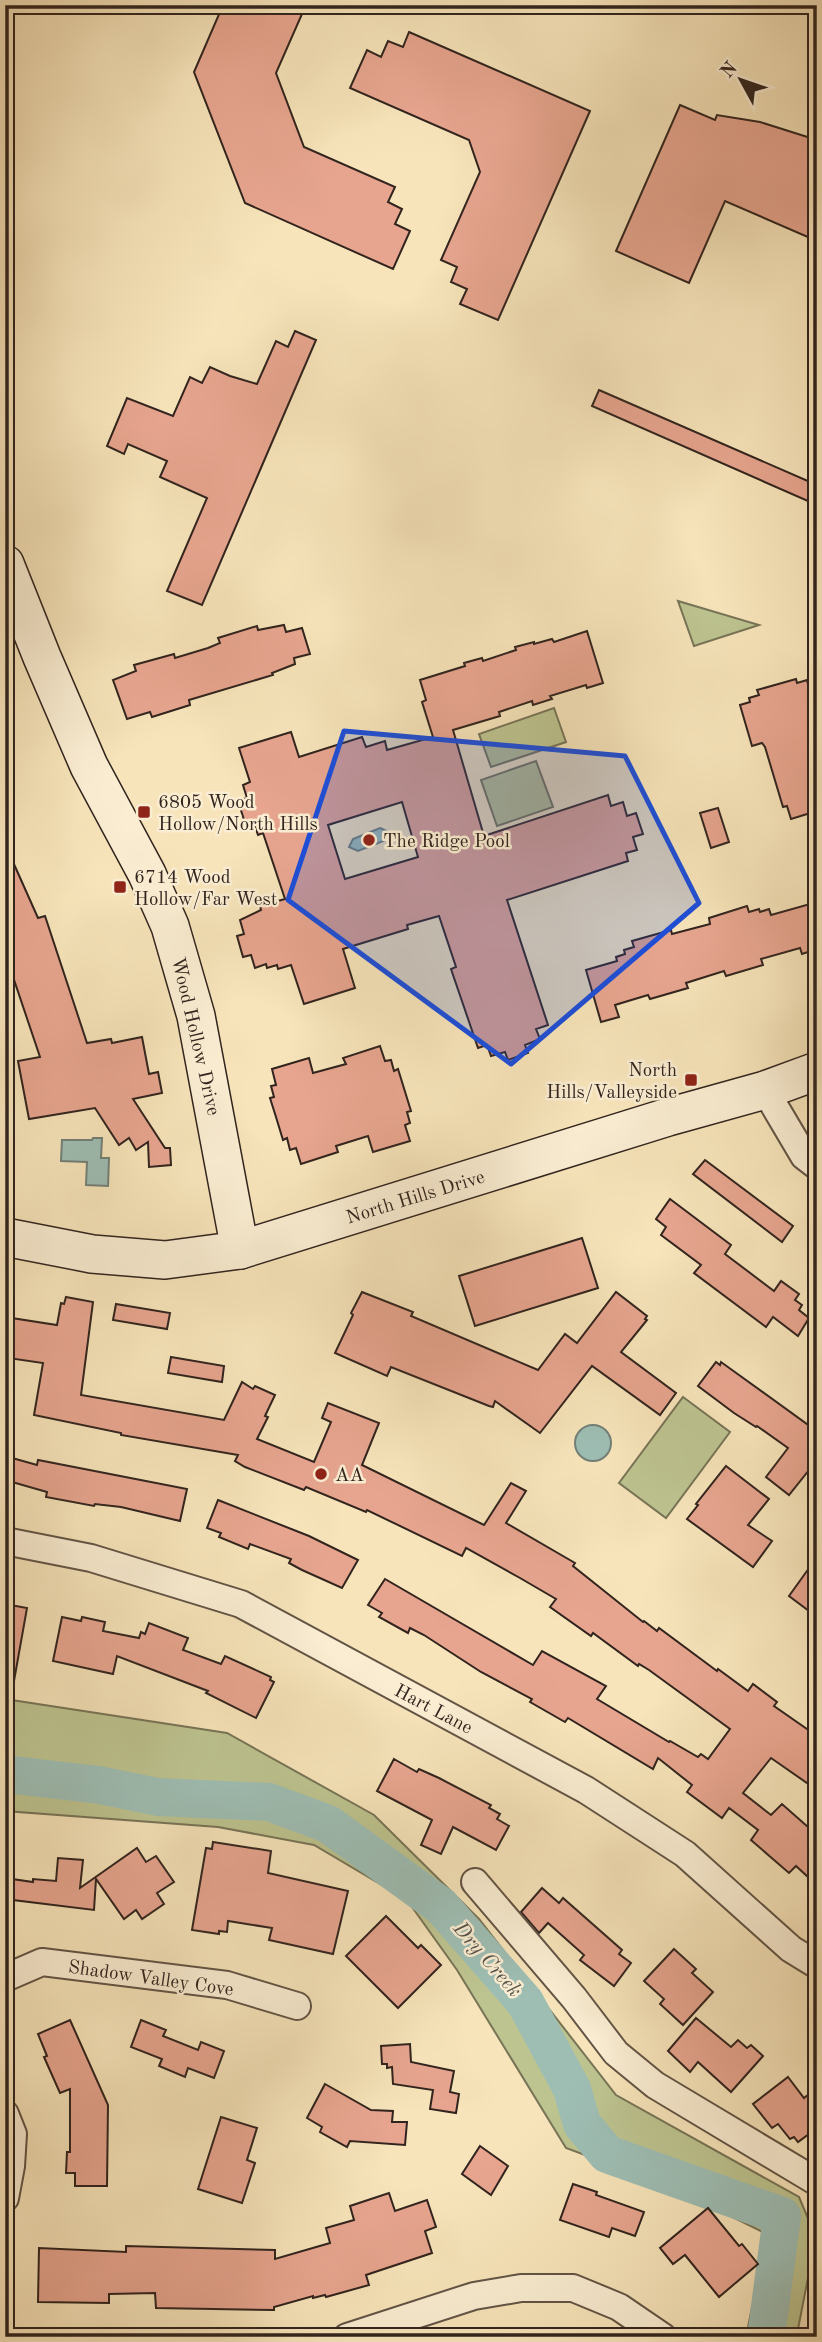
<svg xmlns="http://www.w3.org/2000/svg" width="822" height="2342" viewBox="0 0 822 2342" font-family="'Old Standard TT',serif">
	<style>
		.green { fill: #bdc490; stroke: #777457; stroke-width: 2 }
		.water { fill: #9ebeb4; stroke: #728078; stroke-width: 2 }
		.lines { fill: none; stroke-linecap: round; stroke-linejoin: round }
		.river { stroke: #9ebeb4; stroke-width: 38 }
		.building { fill: #e7a58f; stroke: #31241e; stroke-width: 2; fill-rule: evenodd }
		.street-casing { stroke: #625445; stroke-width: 30 }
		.secondary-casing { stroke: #31241e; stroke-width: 40 }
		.street { stroke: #faedd2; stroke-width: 26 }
		.secondary { stroke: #faedd2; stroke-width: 37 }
		.marked { fill: #1d4ed8; fill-opacity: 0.2; stroke: #1d4ed8; stroke-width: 5; stroke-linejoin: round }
		.poi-dot { fill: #8f2418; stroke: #faedd2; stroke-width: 2.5 }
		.labels { text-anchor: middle; stroke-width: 5; stroke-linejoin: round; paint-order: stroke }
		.poi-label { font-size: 19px; fill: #31241e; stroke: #faedd2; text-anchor: start }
		.street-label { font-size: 19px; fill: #31241e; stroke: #faedd2 }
		.water-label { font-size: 21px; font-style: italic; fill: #52524b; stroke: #faedd2 }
	</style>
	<rect width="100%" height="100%" fill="#f7e4ba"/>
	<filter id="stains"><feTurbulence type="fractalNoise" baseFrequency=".00286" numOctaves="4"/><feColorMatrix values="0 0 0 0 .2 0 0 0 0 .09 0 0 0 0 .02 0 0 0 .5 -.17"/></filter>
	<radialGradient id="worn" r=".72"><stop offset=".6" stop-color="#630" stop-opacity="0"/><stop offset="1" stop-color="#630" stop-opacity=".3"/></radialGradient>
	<g class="green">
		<path d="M 678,601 L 759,625 L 694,646 Z"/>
		<path d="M 554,708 L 566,742 L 491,767 L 479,734 Z"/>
		<path d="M 536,761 L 553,807 L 497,826 L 481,780 Z"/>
		<path d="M 683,1397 L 730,1432 L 666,1518 L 619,1483 Z"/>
		<path d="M 5,1699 L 227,1733 L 374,1815 L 479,1919 L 616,2095 L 799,2197 L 816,2237 L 798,2329 L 805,2337 L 746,2337 L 767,2234 L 676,2189 L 566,2148 L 457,1970 L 407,1900 L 314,1845 L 218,1827 L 5,1811 Z"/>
	</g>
	<g class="water">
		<path d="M 380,828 L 389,832 L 386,840 L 358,851 L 349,847 L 353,839 Z"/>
		<path d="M 93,1138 L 102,1138 L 101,1158 L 109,1158 L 108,1186 L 86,1185 L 87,1162 L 61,1161 L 62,1140 L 92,1140 Z"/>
		<circle cx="593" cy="1443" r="18"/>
	</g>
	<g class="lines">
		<path class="river" d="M 5,1774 L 99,1785 L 158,1797 L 269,1802 L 328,1824 L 441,1906 L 525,2002 L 572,2089 L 582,2124 L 607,2154 L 782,2216 L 766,2337"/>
	</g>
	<g class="building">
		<path d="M 223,5 L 282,5 L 302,14 L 276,73 L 304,147 L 395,187 L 388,202 L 402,209 L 395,224 L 410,231 L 393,269 L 245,203 L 194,72 Z"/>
		<path d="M 409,32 L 590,111 L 498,320 L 460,304 L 467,289 L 451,282 L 457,267 L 441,260 L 480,172 L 469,140 L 350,88 L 367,50 L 381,57 L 388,41 L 403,47 Z"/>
		<path d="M 680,105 L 715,120 L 717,115 L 760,122 L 817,140 L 817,241 L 725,201 L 689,283 L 616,251 Z"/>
		<path d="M 295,331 L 316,340 L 202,605 L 167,591 L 207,498 L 160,477 L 167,461 L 128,444 L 124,454 L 107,446 L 127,398 L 173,416 L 190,377 L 202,383 L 210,367 L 230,376 L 257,384 L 276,341 L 288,347 Z"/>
		<path d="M 599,390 L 817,485 L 817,505 L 592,406 Z"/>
		<path d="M 284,625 L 286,632 L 302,628 L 310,654 L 294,658 L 295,664 L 272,673 L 273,675 L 189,700 L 190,705 L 152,717 L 150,712 L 127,719 L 113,680 L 136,671 L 134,665 L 174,654 L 175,658 L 208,648 L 220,643 L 218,638 L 257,626 L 258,630 Z"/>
		<path d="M 587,631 L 603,683 L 587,688 L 586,685 L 550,696 L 552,699 L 533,705 L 532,701 L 499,712 L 500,716 L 453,730 L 484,836 L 608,795 L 611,806 L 623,802 L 627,816 L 636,813 L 643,834 L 633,837 L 637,850 L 626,853 L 628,861 L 507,900 L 548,1025 L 536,1029 L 540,1039 L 525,1045 L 528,1053 L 508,1060 L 505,1052 L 491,1056 L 487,1045 L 478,1048 L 451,969 L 456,967 L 439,916 L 407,925 L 408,929 L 343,949 L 355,988 L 304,1004 L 291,965 L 278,969 L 277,965 L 267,968 L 266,964 L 255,968 L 251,955 L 243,957 L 237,936 L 244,934 L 240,920 L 261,910 L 260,906 L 285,899 L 263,833 L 258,835 L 254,824 L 246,826 L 238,801 L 247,798 L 243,785 L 250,782 L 239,748 L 291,732 L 299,757 L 362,737 L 366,747 L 385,741 L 387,750 L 433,737 L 422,702 L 426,700 L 420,680 L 465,666 L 464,663 L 482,658 L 483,661 L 516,650 L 515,647 L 534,642 L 534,644 L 552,639 L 554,642 ZM 402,802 L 418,857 L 345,879 L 328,825 Z"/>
		<path d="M 796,679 L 797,683 L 807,680 L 808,684 L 817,682 L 817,811 L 791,819 L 787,806 L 783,807 L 765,747 L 762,743 L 752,746 L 740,705 L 750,702 L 749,698 L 759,695 L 757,690 Z"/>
		<path d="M 718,808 L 729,842 L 711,848 L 700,813 Z"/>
		<path d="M 5,844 L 38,918 L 45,916 L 87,1043 L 111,1039 L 112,1043 L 142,1037 L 149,1074 L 158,1072 L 162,1093 L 133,1099 L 165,1148 L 170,1148 L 171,1165 L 149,1167 L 148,1142 L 136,1150 L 129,1138 L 119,1145 L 95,1108 L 29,1119 L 18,1061 L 40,1057 L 5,953 Z"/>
		<path d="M 817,902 L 817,949 L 802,954 L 800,948 L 761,959 L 763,965 L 726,976 L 724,971 L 686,983 L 688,988 L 650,999 L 648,995 L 615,1005 L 619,1017 L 601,1022 L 586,970 L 617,961 L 616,957 L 625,954 L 624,950 L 634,947 L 632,941 L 671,930 L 672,934 L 710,924 L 709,918 L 747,906 L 749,912 L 759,909 L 760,912 L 769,909 L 771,915 Z"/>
		<path d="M 380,1046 L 385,1061 L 391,1060 L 394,1071 L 398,1069 L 411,1111 L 407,1112 L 410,1123 L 405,1125 L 410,1141 L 373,1152 L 368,1136 L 336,1146 L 338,1152 L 301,1164 L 296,1148 L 290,1150 L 287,1138 L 283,1140 L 276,1117 L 270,1098 L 274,1097 L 271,1086 L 276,1085 L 272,1069 L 309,1058 L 313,1073 L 346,1064 L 343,1058 Z"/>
		<path d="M 705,1160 L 793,1226 L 782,1242 L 693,1174 Z"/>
		<path d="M 670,1199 L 731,1245 L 725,1254 L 774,1291 L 781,1281 L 799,1294 L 795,1300 L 802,1305 L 799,1310 L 809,1318 L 798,1336 L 773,1317 L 766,1327 L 694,1273 L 701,1265 L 661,1235 L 666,1227 L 656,1219 Z"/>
		<path d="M 582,1238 L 598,1288 L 475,1326 L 459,1276 Z"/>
		<path d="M 362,1292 L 413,1312 L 411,1316 L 538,1370 L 565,1334 L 577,1343 L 616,1292 L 647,1316 L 645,1319 L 647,1320 L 621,1352 L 676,1393 L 660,1415 L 592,1366 L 540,1433 L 495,1401 L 493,1407 L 489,1406 L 391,1367 L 387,1376 L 335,1353 L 353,1315 L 351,1313 Z"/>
		<path d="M 66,1297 L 93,1302 L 81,1395 L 224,1420 L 242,1382 L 253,1389 L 255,1386 L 275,1395 L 265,1416 L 268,1417 L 257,1439 L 314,1462 L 331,1422 L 322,1418 L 328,1403 L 379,1423 L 362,1465 L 484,1525 L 511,1483 L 526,1491 L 506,1523 L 575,1563 L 573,1566 L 643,1622 L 644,1621 L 657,1631 L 659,1628 L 717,1671 L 718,1669 L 748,1691 L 753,1684 L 777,1702 L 774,1706 L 817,1736 L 817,1790 L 771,1758 L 743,1793 L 771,1815 L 782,1804 L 817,1835 L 817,1867 L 808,1877 L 796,1866 L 789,1873 L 751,1840 L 758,1830 L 729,1808 L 722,1818 L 687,1792 L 692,1785 L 658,1758 L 653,1769 L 568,1718 L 565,1722 L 530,1702 L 532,1699 L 481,1672 L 424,1635 L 410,1628 L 408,1633 L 379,1617 L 382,1613 L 368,1605 L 385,1579 L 533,1665 L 542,1651 L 606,1686 L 597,1699 L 669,1742 L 670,1741 L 698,1757 L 701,1754 L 708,1759 L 730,1729 L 649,1670 L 639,1664 L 638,1666 L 593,1633 L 591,1636 L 550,1607 L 556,1599 L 520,1578 L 466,1548 L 462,1556 L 367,1510 L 366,1512 L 306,1487 L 304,1490 L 245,1467 L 235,1461 L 238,1455 L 121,1435 L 121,1433 L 34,1415 L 43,1363 L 8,1358 L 8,1355 L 5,1355 L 5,1317 L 57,1325 L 61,1303 L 64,1304 Z"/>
		<path d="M 116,1304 L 170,1313 L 167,1329 L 113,1320 Z"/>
		<path d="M 171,1357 L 224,1366 L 222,1382 L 168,1373 Z"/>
		<path d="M 716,1362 L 720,1365 L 721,1362 L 807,1424 L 817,1411 L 817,1460 L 789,1495 L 766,1477 L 788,1448 L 757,1426 L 756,1427 L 734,1413 L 698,1386 Z"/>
		<path d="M 5,1456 L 37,1465 L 38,1460 L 187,1489 L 180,1521 L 121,1507 L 95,1504 L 94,1506 L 46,1497 L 47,1492 L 5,1480 Z"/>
		<path d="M 726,1466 L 769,1499 L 748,1525 L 772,1541 L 753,1567 L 687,1519 L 698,1505 L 696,1504 Z"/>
		<path d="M 218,1500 L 309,1536 L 358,1560 L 342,1588 L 302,1570 L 289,1563 L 291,1559 L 250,1544 L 248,1549 L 219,1537 L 221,1533 L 207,1528 Z"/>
		<path d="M 817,1557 L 817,1617 L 789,1596 Z"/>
		<path d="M 5,1604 L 27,1608 L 14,1681 L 5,1681 Z"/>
		<path d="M 62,1617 L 81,1621 L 82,1617 L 105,1622 L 103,1631 L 139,1638 L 141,1632 L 145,1634 L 149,1623 L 188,1638 L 183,1650 L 221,1664 L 225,1656 L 271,1677 L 270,1680 L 274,1682 L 256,1718 L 206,1693 L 208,1691 L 117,1656 L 113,1674 L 53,1661 Z"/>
		<path d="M 394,1759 L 417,1772 L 419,1769 L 439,1778 L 491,1805 L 489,1808 L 500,1814 L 497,1819 L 509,1826 L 496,1850 L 453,1827 L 441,1854 L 421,1845 L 432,1820 L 377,1791 Z"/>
		<path d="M 213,1842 L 271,1851 L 268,1873 L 348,1891 L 333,1954 L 269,1940 L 272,1928 L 228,1921 L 227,1932 L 219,1931 L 219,1934 L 192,1930 L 206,1848 L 212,1849 Z"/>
		<path d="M 137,1848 L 146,1862 L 156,1856 L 174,1882 L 157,1893 L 164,1904 L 142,1919 L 136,1910 L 124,1919 L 96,1879 L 94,1910 L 5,1899 L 5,1878 L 33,1882 L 33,1879 L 56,1881 L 58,1858 L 83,1860 L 80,1888 Z"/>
		<path d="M 542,1888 L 559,1903 L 563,1898 L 622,1950 L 619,1954 L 631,1963 L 614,1986 L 580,1960 L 584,1955 L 548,1923 L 539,1933 L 521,1912 Z"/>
		<path d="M 386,1916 L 418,1948 L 421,1945 L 441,1965 L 398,2008 L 346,1956 Z"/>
		<path d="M 674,1949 L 696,1969 L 692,1973 L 713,1992 L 683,2025 L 660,2004 L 664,1999 L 644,1981 Z"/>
		<path d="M 696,2018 L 731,2047 L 738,2040 L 747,2048 L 751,2045 L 763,2056 L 731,2092 L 698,2062 L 690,2072 L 668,2051 Z"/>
		<path d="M 70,2020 L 108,2105 L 107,2186 L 75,2186 L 75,2173 L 66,2173 L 67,2152 L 70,2152 L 70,2089 L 60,2093 L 44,2057 L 47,2056 L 38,2034 Z"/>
		<path d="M 141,2020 L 166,2030 L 163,2036 L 198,2050 L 201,2042 L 224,2051 L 214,2078 L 188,2068 L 185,2077 L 159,2066 L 162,2059 L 131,2047 Z"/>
		<path d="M 410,2044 L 411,2062 L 454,2071 L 450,2092 L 459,2094 L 456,2113 L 430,2109 L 433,2090 L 393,2084 L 392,2067 L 387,2068 L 387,2064 L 382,2064 L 381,2046 Z"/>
		<path d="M 788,2077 L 804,2098 L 809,2094 L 817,2103 L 817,2128 L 798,2142 L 794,2137 L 790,2139 L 778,2124 L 772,2128 L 753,2104 Z"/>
		<path d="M 325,2084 L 371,2110 L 393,2111 L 392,2122 L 407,2122 L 405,2145 L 350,2141 L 347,2147 L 320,2132 L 322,2127 L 307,2118 Z"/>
		<path d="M 221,2117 L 257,2128 L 247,2160 L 255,2163 L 242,2203 L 198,2189 Z"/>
		<path d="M 480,2146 L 508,2166 L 491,2195 L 462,2174 Z"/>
		<path d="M 573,2184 L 597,2192 L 596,2195 L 644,2212 L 635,2236 L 612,2228 L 609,2237 L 560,2220 Z"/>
		<path d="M 389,2193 L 395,2211 L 427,2200 L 436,2227 L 425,2231 L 432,2253 L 366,2275 L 369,2285 L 326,2297 L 325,2295 L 313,2298 L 313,2296 L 274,2307 L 274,2310 L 156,2308 L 155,2293 L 109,2294 L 109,2303 L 38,2302 L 39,2248 L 126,2252 L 126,2246 L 275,2250 L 275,2259 L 330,2243 L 326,2228 L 354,2220 L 350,2206 Z"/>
		<path d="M 708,2208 L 739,2246 L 742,2244 L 758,2264 L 719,2297 L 685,2255 L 673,2264 L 660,2248 Z"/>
	</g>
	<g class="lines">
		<g class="street-casing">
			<g id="street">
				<path d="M 765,1090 L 804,1156 L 817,1166"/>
				<path d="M 5,1541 L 91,1558 L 241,1604 L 586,1790 L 685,1854 L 791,1949 L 817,1965"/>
				<path d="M 475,1882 L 574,1998 L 616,2053 L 655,2085 L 817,2182"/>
				<path d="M 5,1978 L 42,1962 L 227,1985 L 297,2006"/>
				<path d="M 5,2114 L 13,2134 L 11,2166 L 5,2198"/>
				<path d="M 347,2337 L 474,2296 L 521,2288 L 573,2288 L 619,2307 L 663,2337"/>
			</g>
		</g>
		<g class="secondary-casing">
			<g id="secondary">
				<path d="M 5,564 L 42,657 L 89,766 L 147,874 L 170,926 L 196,1016 L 240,1250"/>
				<path d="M 5,1237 L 92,1254 L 165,1260 L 240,1250 L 668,1117 L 765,1090 L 817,1071"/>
			</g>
		</g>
		<use href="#street" class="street"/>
		<use href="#secondary" class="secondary"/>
	</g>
	<path class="marked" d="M 344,731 L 625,756 L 699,903 L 511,1064 L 288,900 Z"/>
	<g class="poi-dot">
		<rect x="137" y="805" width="14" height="14" rx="3.5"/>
		<circle cx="369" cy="840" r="7"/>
		<rect x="113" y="880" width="14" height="14" rx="3.5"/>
		<rect x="684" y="1073" width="14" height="14" rx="3.5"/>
		<circle cx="321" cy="1474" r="7"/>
	</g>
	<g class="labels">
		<g class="poi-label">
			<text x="158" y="808">6805 Wood<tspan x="158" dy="22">Hollow/North Hills</tspan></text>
			<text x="383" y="847">The Ridge Pool</text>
			<text x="134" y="883">6714 Wood<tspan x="134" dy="22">Hollow/Far West</tspan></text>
			<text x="677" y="1076" text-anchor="end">North<tspan x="677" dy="22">Hills/Valleyside</tspan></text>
			<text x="335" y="1481">AA</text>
		</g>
		<g class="street-label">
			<text transform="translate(197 1036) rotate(77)" y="7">Wood Hollow Drive</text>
			<text transform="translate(415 1196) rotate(-17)" y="7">North Hills Drive</text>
			<text transform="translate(434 1708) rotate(28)" y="7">Hart Lane</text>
			<text transform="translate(151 1977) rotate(8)" y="7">Shadow Valley Cove</text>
		</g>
		<g class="water-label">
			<text transform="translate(488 1959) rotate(49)" y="7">Dry Creek</text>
		</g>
	</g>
	<rect width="822" height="2342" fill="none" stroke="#f7e4ba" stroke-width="28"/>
	<rect x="7" y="7" width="808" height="2328" fill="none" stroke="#31241e" stroke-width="3.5"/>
	<rect x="14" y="14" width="794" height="2314" fill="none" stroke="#31241e" stroke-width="2"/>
	<g transform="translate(741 80) rotate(310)" stroke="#faedd2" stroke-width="5" paint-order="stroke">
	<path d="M0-5L12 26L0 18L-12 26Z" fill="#31241e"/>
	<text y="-10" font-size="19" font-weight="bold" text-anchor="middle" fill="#31241e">N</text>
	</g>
	<rect width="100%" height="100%" filter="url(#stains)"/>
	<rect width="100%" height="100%" fill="url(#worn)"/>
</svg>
